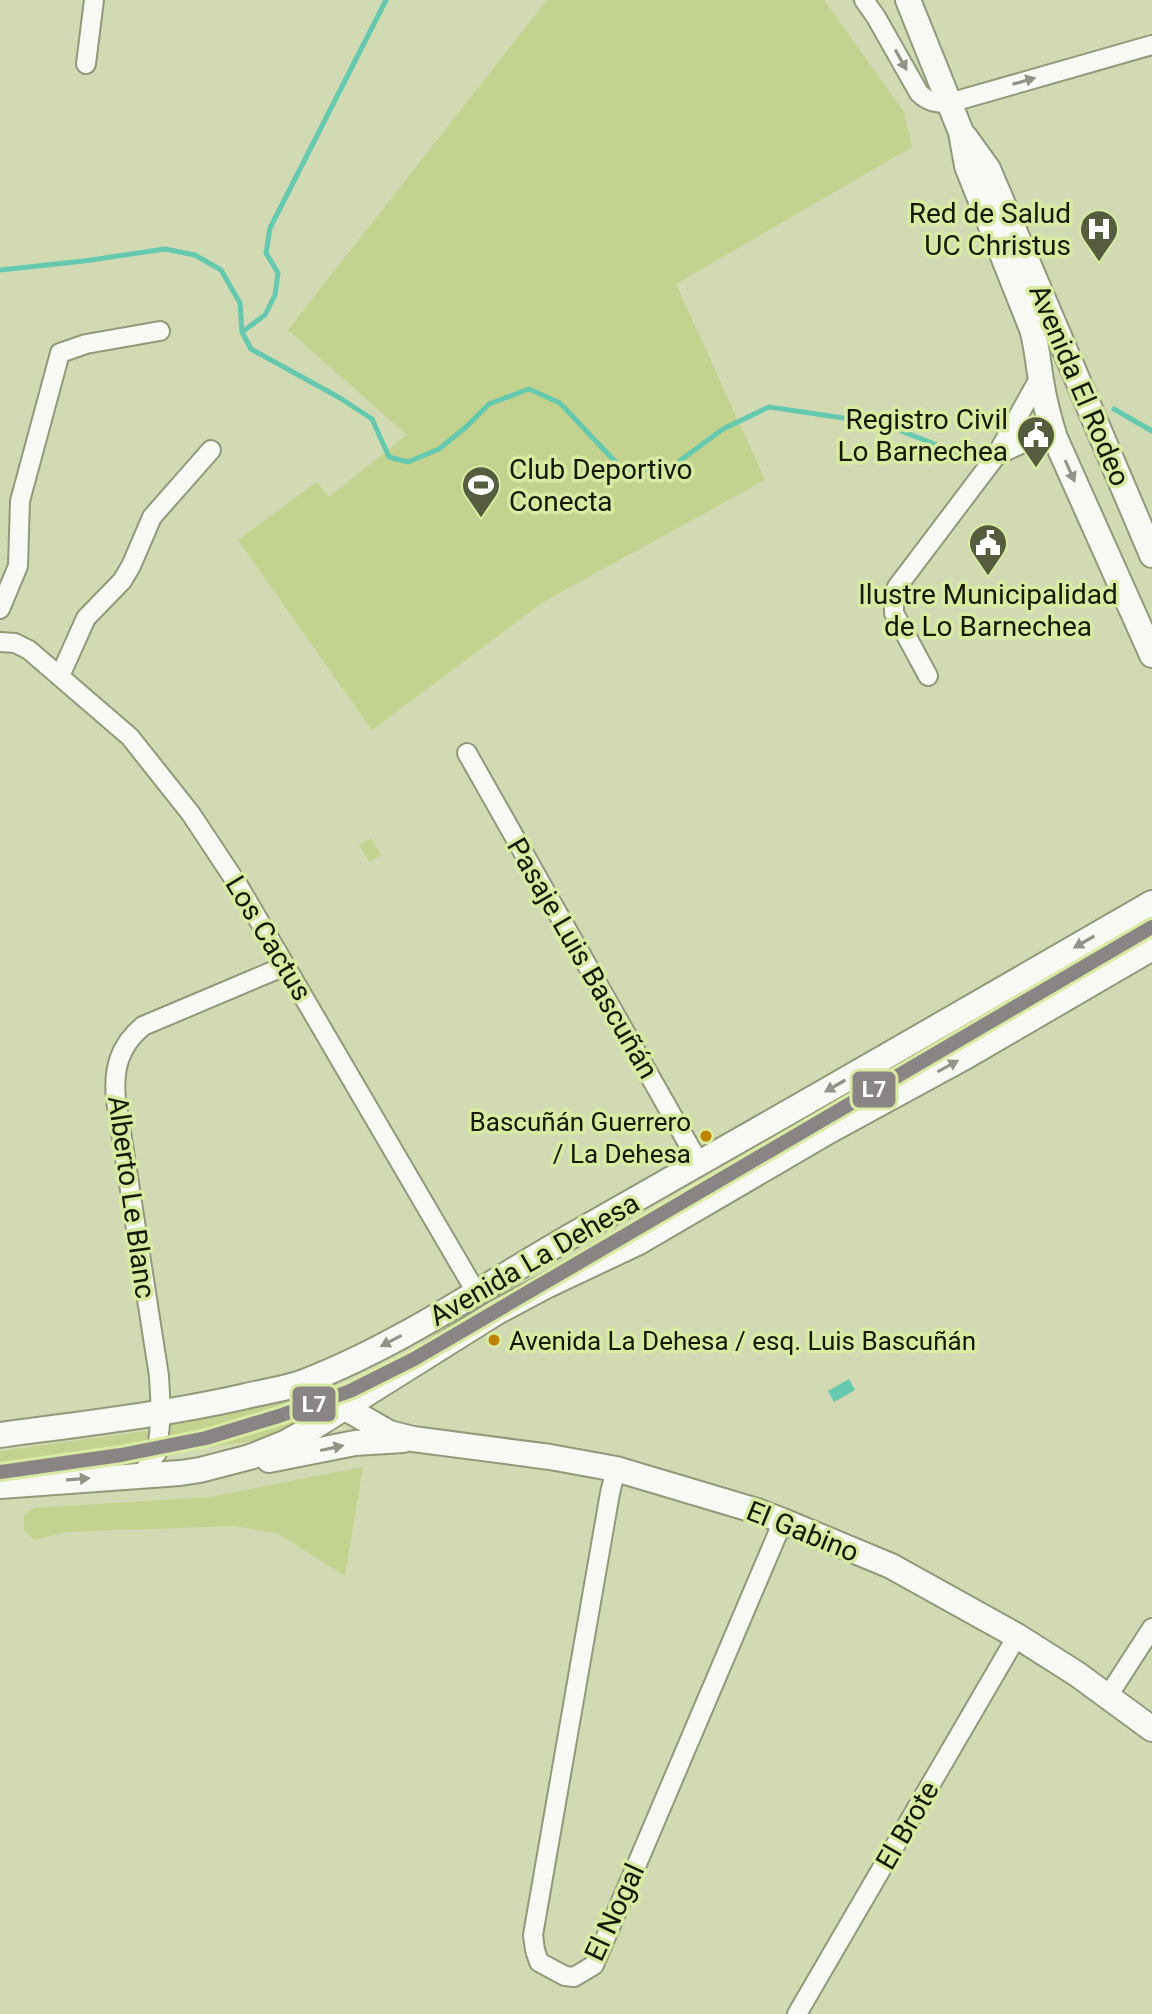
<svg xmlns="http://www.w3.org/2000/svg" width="1152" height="2014" viewBox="0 0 1152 2014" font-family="Roboto,sans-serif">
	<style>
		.green { fill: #c3d28f }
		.water { fill: #64c9ae }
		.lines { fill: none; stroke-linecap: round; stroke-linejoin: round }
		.stream { stroke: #64c9ae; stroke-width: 5 }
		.minor-casing { stroke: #92997a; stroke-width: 22 }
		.major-casing { stroke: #92997a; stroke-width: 28 }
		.minor { stroke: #f8f9f4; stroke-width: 18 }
		.major { stroke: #f8f9f4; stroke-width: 24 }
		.metro-1-casing { stroke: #d9eaa3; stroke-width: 20 }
		.metro-1 { stroke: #8a8585; stroke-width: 14 }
		.oneway { fill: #919486 }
		.bus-dot { fill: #be8300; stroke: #d9eaa3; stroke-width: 3 }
		.labels { text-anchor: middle; stroke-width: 7; stroke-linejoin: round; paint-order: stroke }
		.bus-label { font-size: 26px; fill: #141900; stroke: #d9eaa3; text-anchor: end }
		.poi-label { font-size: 28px; fill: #141900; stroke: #d9eaa3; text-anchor: end }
		.street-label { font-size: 28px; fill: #141900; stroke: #d9eaa3 }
		.line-badge { stroke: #d9eaa3; stroke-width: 3 }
		.badge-label { font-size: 22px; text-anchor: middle; font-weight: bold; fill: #fff }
	</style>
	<rect width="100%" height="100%" fill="#d1dab3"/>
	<g class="green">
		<path d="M 547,0 L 824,0 L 904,112 L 912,147 L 676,284 L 765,480 L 543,602 L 372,730 L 238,540 L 317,482 L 329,497 L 407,435 L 288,330 Z"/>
		<path d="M 371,838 L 381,855 L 370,862 L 359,845 Z"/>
		<path d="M 300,1390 L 331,1403 L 274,1438 L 208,1447 L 71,1458 L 0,1466 L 0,1451 L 153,1430 Z"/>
		<path d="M 363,1467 L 345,1576 L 277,1533 L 234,1526 L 65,1532 L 35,1540 L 24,1530 L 24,1516 L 34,1508 L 210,1497 Z"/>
	</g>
	<path class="water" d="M 849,1379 L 855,1390 L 834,1402 L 828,1391 Z"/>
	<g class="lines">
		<g class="stream">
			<path d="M 0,270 L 84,261 L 165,249 L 195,255 L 221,270 L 240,303 L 242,332 L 251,349 L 340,398 L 372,419 L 389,457 L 408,462 L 439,449 L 466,427 L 489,404 L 529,389 L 560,403 L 623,470 L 670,468 L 723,429 L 769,407 L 884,424 L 964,456 L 978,455"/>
			<path d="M 242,332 L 265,315 L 275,295 L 278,273 L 266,253 L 270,228 L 386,0"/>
			<path d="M 1114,409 L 1152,431"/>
		</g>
		<g class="minor-casing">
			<g id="minor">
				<path d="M 864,0 L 876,17 L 919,93 C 928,102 936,103 949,103 L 1152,45"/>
				<path d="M 86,64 L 94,0"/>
				<path d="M 998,455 C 1018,445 1033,437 1055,438"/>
				<path d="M 0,609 L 18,566 L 20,501 L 60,353 L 86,344 L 160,331"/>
				<path d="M 0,642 L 15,643 L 29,650 L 130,737 L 191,814 L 238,885 L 476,1292"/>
				<path d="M 60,676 L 86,618 L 122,581 L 131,566 L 152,517 L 211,450"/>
				<path d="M 928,676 L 894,613 L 894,596 L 897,587 L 996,456 L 1040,377"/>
				<path d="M 467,753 L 699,1163"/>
				<path d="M 616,1469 L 610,1493 L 533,1935 L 535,1950 L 539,1962 L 565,1976 L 574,1977 L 594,1965 L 783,1521"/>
				<path d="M 140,1476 L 157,1453 L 161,1414 L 159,1376 L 116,1100 C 113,1069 119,1046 143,1026 L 285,966"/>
				<path d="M 1108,1696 L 1152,1628"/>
				<path d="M 797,2014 L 1017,1636"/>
			</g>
		</g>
		<g class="major-casing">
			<g id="major">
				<path d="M 908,0 L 961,132 L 967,166 L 1032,329 C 1037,346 1038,363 1041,380 C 1044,400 1049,419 1055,438 L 1152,655"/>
				<path d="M 965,137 L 988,169 L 1152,555"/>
				<path d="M 302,1383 L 389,1433 L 413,1439 L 550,1457 L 616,1469 L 757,1511 L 783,1521 L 891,1566 L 1017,1636 L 1077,1674 L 1152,1729"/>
				<path d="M 0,1435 C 81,1424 162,1415 242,1397 C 262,1392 285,1389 304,1382 C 405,1343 494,1279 587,1227 C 776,1120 964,1012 1152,903"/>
				<path d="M 269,1460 L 355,1443 L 403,1440"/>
				<path d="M 0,1486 L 180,1473 L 200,1470 L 250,1457 L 285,1443 L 312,1428 L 497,1312 L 548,1285 L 639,1242 L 829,1131 L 965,1057 L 1152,948"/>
			</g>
		</g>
		<use href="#minor" class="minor"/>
		<use href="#major" class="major"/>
		<g class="metro-1-casing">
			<path id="metro-1" d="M 0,1472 L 121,1455 L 206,1438 L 279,1416 L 350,1391 L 414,1359 L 1152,927"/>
		</g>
		<use href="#metro-1" class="metro-1"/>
	</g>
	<defs><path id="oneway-solid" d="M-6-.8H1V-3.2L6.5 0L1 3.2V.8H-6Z" transform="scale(2)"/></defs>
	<g class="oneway">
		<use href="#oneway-solid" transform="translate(901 60) rotate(61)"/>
		<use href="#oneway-solid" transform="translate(1024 81) rotate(-16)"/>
		<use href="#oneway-solid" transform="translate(1070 471) rotate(66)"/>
		<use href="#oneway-solid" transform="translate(1084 942) rotate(150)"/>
		<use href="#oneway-solid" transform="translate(948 1066) rotate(-29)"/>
		<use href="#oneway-solid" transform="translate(835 1086) rotate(150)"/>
		<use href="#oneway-solid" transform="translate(391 1341) rotate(152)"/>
		<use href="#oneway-solid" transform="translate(332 1448) rotate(-12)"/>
		<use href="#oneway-solid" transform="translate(78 1479) rotate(-4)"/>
	</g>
	<defs>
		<g id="hospital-pin" transform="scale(2)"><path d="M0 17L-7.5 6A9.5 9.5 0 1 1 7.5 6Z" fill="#565d3f" stroke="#d9eaa3"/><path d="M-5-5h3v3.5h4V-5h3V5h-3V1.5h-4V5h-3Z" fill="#fff"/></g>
		<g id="civic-pin" transform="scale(2)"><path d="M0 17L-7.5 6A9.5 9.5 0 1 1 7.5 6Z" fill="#565d3f" stroke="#d9eaa3"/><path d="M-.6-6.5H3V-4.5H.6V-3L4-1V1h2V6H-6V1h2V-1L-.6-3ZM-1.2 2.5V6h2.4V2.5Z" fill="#fff"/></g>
		<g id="stadium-pin" transform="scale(2)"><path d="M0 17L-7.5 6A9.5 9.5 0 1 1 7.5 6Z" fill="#565d3f" stroke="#d9eaa3"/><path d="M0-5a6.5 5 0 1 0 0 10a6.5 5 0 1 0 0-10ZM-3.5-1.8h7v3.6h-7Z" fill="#fff"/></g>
	</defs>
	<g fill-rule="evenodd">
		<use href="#hospital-pin" x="1099" y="229"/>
		<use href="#civic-pin" x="1036" y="435"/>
		<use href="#stadium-pin" x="481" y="485"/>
		<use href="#civic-pin" x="988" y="543"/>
	</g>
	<g class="bus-dot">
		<circle cx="706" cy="1136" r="7"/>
		<circle cx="494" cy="1340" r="7"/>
	</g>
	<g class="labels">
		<g class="bus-label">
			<text x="691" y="1131">Bascuñán Guerrero<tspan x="691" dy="32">/ La Dehesa</tspan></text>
			<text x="509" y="1350" text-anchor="start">Avenida La Dehesa / esq. Luis Bascuñán</text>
		</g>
		<g class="poi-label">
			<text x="1071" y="223">Red de Salud<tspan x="1071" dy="32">UC Christus</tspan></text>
			<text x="1008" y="429">Registro Civil<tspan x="1008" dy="32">Lo Barnechea</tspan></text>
			<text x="509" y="479" text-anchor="start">Club Deportivo<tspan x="509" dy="32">Conecta</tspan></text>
			<text x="988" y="604" text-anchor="middle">Ilustre Municipalidad<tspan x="988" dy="32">de Lo Barnechea</tspan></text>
		</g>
		<g class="street-label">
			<text transform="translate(1080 385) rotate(67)" y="10">Avenida El Rodeo</text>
			<text transform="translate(269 938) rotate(59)" y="10">Los Cactus</text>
			<text transform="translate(583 958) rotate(60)" y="10">Pasaje Luis Bascuñán</text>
			<text transform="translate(132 1197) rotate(82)" y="10">Alberto Le Blanc</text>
			<text transform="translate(534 1259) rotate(-30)" y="10">Avenida La Dehesa</text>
			<text transform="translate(803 1531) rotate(22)" y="10">El Gabino</text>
			<text transform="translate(907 1825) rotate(-60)" y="10">El Brote</text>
			<text transform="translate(614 1912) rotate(-65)" y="10">El Nogal</text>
		</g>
	</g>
	<g class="line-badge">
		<rect x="851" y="1070" width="46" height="39" rx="8" fill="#8a8585"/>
		<rect x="291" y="1385" width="46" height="38" rx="8" fill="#8a8585"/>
	</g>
	<g class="badge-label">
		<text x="874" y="1097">L7</text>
		<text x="314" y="1412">L7</text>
	</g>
</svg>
